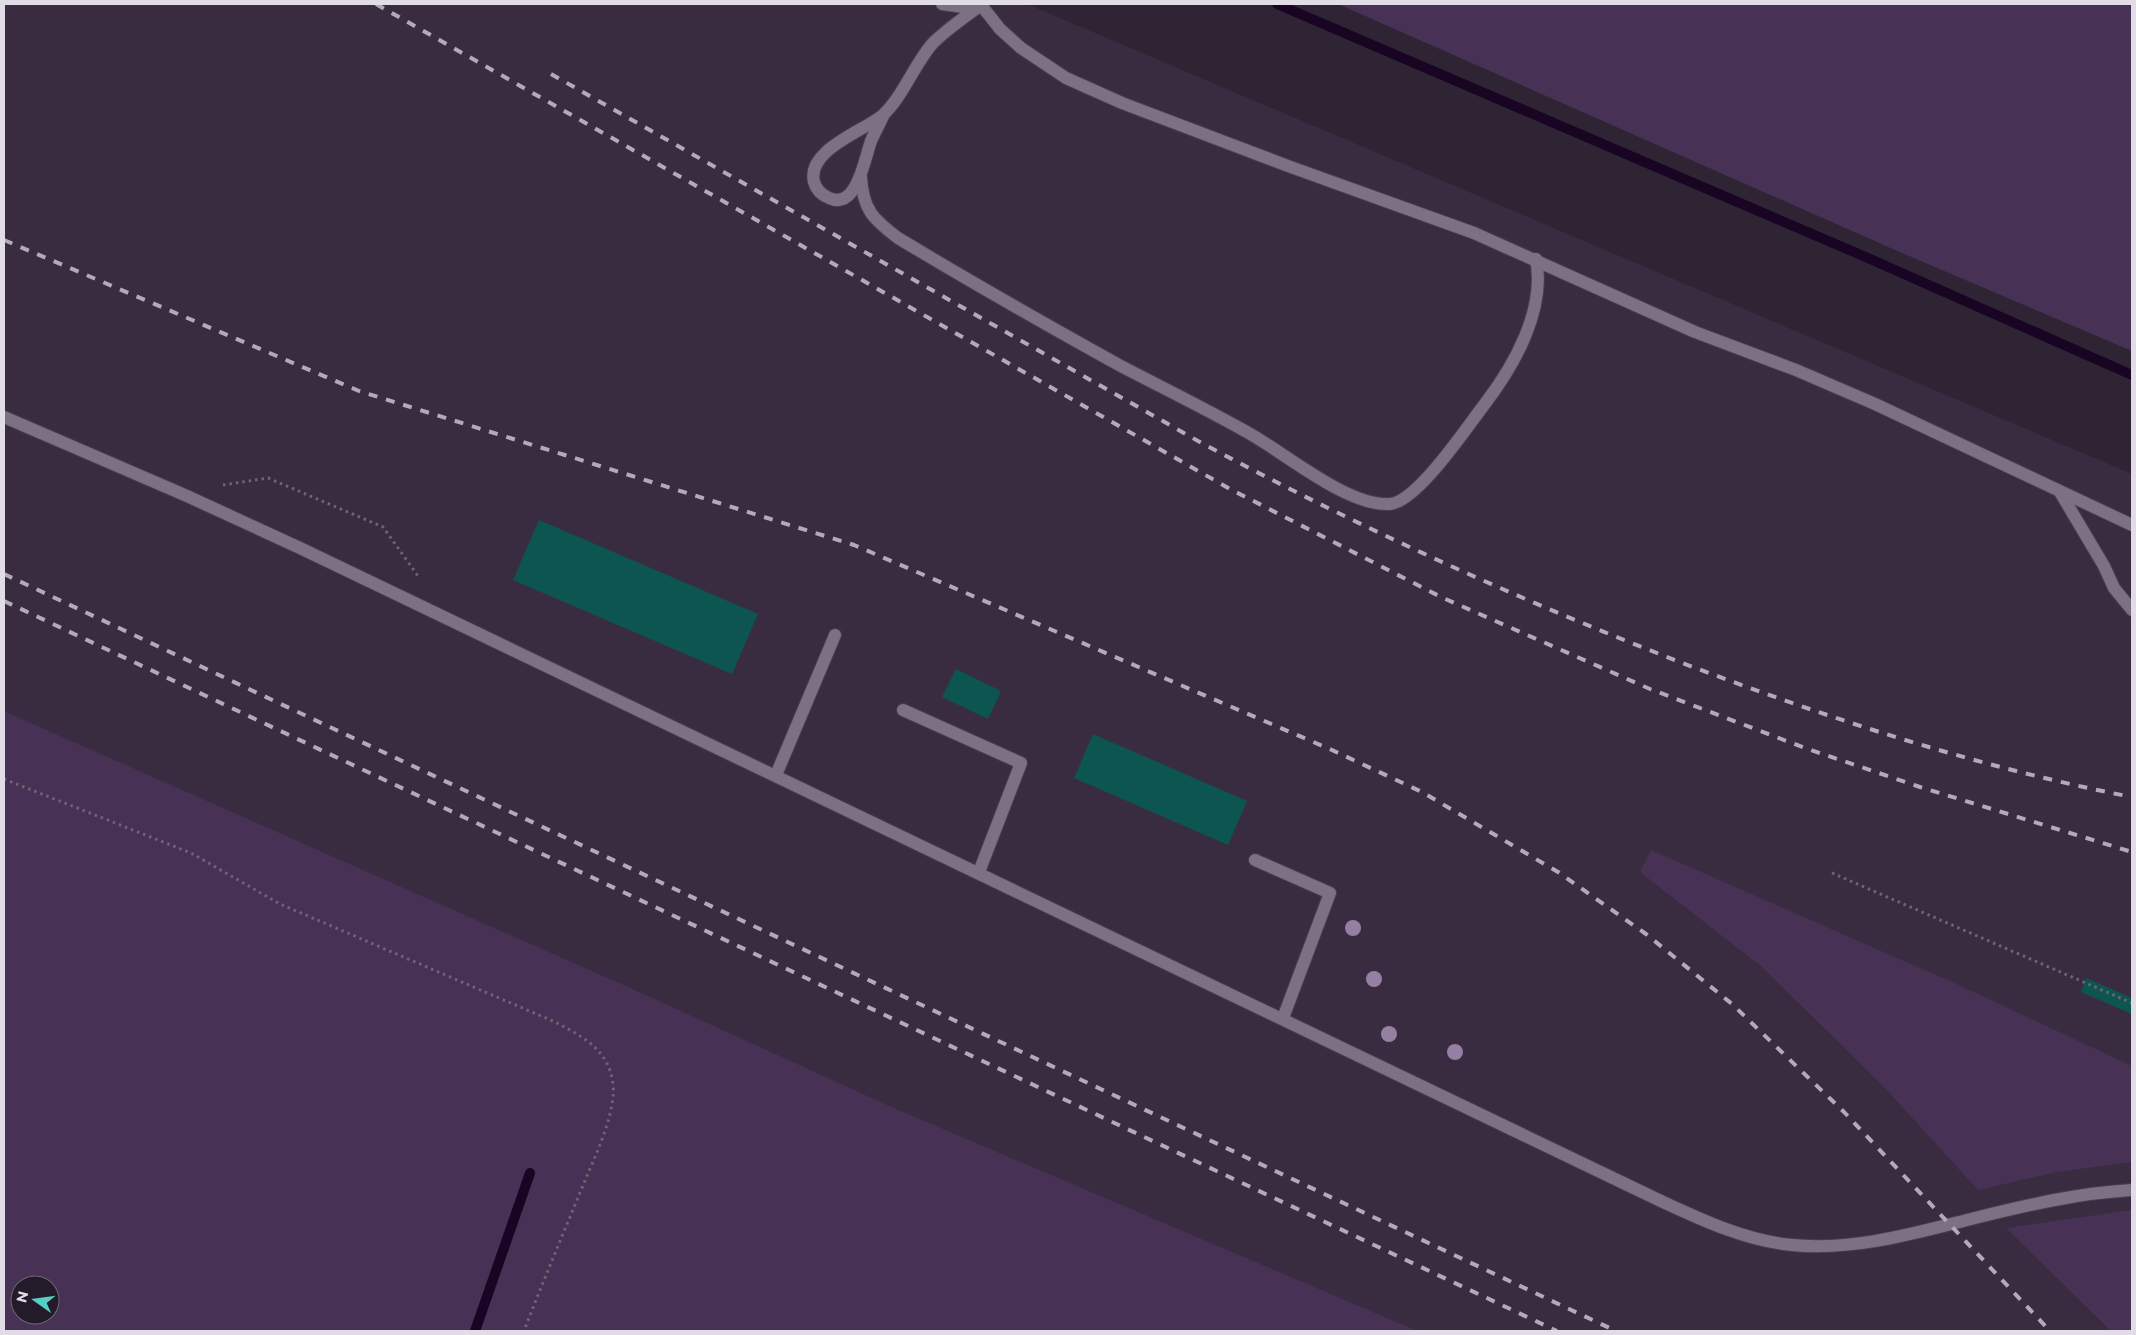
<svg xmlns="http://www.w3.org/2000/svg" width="2136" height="1335" viewBox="0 0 2136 1335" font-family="Montserrat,sans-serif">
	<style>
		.built { fill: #392c41 }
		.green { fill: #473154; fill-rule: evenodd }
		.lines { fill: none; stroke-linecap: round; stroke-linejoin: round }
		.stream { stroke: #190423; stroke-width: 10 }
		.building { fill: #0d5550 }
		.lane-casing { stroke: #473f4c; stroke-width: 14 }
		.street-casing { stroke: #473f4c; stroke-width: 14 }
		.path { stroke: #6e6573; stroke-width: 3; stroke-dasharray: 2.5 4; stroke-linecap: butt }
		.lane { stroke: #7c7183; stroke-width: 12 }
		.street { stroke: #7c7183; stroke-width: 12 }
		.rail { stroke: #b2abb7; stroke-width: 4; stroke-dasharray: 9 9; stroke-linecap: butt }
		.tree { fill: #957fa3 }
	</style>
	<rect width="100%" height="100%" fill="#2e2434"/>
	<path class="built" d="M 4,4 L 1027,4 L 2132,474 L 2132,1331 L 1418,1331 L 892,1107 L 633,989 L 4,711 Z"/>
	<g class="green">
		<path d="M 1338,4 L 2132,4 L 2132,351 L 1895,250 Z"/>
		<path d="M 4,711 L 633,989 L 892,1107 L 1418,1331 L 4,1331 ZM 20,1285 L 50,1285 L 50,1315 L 20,1315 Z"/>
		<path d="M 1651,850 L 1961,986 L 2132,1066 L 2132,1162 L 2057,1172 L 1978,1190 L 1884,1087 L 1762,967 L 1640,872 Z"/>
		<path d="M 2132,1210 L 2132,1331 L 2111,1331 L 2006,1228 Z"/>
	</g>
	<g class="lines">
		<g class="stream">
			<path d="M 1277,4 L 1861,255 L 2132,375"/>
			<path d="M 475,1331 L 530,1173"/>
		</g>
	</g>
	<g class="building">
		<path d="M 539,520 L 758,614 L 732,674 L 513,580 Z"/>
		<path d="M 956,669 L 1001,691 L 988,719 L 942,697 Z"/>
		<path d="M 1093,734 L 1247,801 L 1228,845 L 1074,778 Z"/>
		<path d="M 2086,978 L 2132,998 L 2132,1014 L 2081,992 Z"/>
	</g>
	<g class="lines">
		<g class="lane-casing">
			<g id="lane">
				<path d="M 884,114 C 880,123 875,132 871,141 C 865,157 857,211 829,198 C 822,195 816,189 814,182 C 806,150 864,131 883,115 C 902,98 915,63 933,43 C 947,29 965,17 981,5 L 1000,29 L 1021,48 L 1066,78 L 1122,103 L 1288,166 L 1474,233 L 1695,332 L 1796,370 L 1875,404 L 2132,525"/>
				<path d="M 861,177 C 863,210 873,219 898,238 C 971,282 1045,324 1119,365 C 1161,387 1204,408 1245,431 C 1283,451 1347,507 1390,504 C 1417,502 1467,427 1484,405 C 1514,366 1546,310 1536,259"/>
				<path d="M 4,417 L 187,496 L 300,548 L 1663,1202 C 1704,1221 1747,1241 1792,1245 C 1855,1251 1915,1233 1975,1218 C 2027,1205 2079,1193 2132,1190"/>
				<path d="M 2060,492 L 2104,566 L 2114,588 L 2132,610"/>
				<path d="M 903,710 L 1021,763 L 979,872"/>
				<path d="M 776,775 L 835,635"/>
				<path d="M 1255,860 L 1330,893 L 1283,1018"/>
			</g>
		</g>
		<g class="street-casing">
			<path id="street" d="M 942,4 L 963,7 L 982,4"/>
		</g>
		<g class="path">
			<path d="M 223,485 L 268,478 L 383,527 L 418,576"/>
			<path d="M 4,779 L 191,853 L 280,904 L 555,1022 C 578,1034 604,1047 611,1074 C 613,1081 614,1090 613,1097 C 610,1126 595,1156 584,1183 C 564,1232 543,1281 524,1331"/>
			<path d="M 1832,873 L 2132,1003"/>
		</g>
		<use href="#lane" class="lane"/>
		<use href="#street" class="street"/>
		<g class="rail">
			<path d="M 376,4 L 1230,489 L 1441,597 L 1650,689 L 1805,748 L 1920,787 L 2132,852"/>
			<path d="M 551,74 L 1198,441 C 1358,527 1523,602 1693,667 C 1836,721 1982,768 2132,797"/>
			<path d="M 4,240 L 359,391 L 854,545 L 1332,750 L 1422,792 L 1558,872 L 1646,934 L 1732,1004 L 1844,1112 L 2050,1331"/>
			<path d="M 4,574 L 1616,1331"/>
			<path d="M 4,601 L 1557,1331"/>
		</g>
	</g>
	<g class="tree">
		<circle cx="1353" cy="928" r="8"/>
		<circle cx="1374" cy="979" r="8"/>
		<circle cx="1389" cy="1034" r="8"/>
		<circle cx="1455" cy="1052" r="8"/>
	</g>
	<rect width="2136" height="1335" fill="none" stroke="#e2dce6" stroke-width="10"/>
	<g transform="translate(35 1300) rotate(284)"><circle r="24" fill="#241b2a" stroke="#706875"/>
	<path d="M0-4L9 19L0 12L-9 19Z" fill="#56cec4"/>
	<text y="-8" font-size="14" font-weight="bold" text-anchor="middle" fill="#e2dce6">N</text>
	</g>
</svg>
